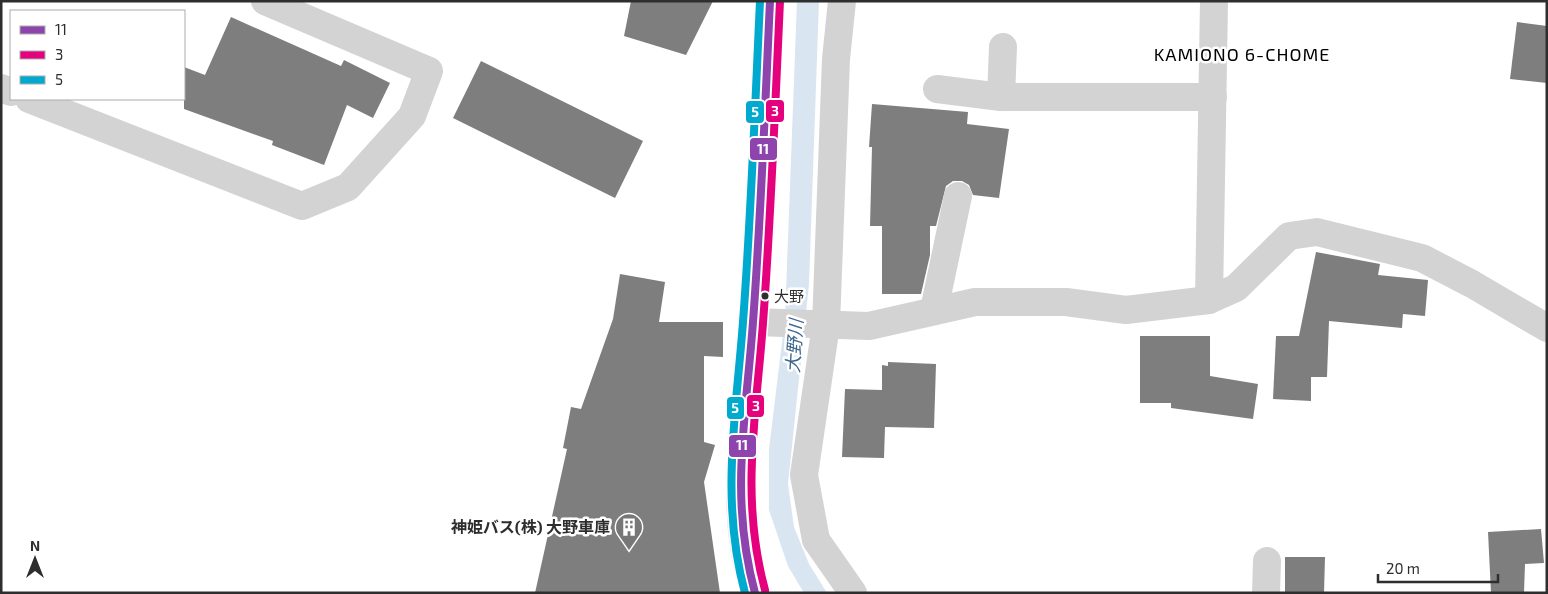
<svg xmlns="http://www.w3.org/2000/svg" width="1548" height="594" viewBox="0 0 1548 594" font-family="'Exo 2','Noto Sans JP',sans-serif">
	<style>
		.water { fill: #d9e5f1 }
		.building { fill: #7e7e7e }
		.lines { fill: none; stroke-linecap: round; stroke-linejoin: round }
		.minor { stroke: #d3d3d3; stroke-width: 28 }
		.bus-1-casing { stroke: #fff; stroke-width: 11 }
		.bus-2-casing { stroke: #fff; stroke-width: 11 }
		.bus-3-casing { stroke: #fff; stroke-width: 11 }
		.bus-1 { stroke: #8e44ad; stroke-width: 8 }
		.bus-2 { stroke: #e5007d; stroke-width: 8 }
		.bus-3 { stroke: #00a9ce; stroke-width: 8 }
		.bus-dot { fill: #2e2e2e; stroke: #fff; stroke-width: 2 }
		.labels { text-anchor: middle; stroke-width: 5; stroke-linejoin: round; paint-order: stroke }
		.bus-label { font-size: 15px; fill: #2e2e2e; stroke: #fff; text-anchor: start }
		.poi-label { font-size: 16px; font-weight: bold; fill: #2e2e2e; stroke: #fff; text-anchor: end }
		.neighbourhood-label { font-size: 18px; letter-spacing: 1px; fill: #000; stroke: #fff }
		.water-label { font-size: 18px; font-style: italic; fill: #3e668e; stroke: #fff }
		.line-badge { stroke: #fff; stroke-width: 2 }
		.badge-label { font-size: 14px; text-anchor: middle; font-weight: bold; fill: #fff }
	</style>
	<rect width="100%" height="100%" fill="#fff"/>
	<path class="water" d="M 797,1 L 819,1 L 809,284 L 788,484 L 794,527 L 809,564 L 827,593 L 804,593 L 788,566 L 769,510 L 769,449 L 785,318 Z"/>
	<g class="building">
		<path d="M 631,1 L 713,1 L 686,55 L 624,36 Z"/>
		<path d="M 231,17 L 341,66 L 344,60 L 390,83 L 373,118 L 347,105 L 324,165 L 272,145 L 273,141 L 184,109 L 184,67 L 205,75 Z"/>
		<path d="M 1517,22 L 1547,26 L 1547,83 L 1510,79 Z"/>
		<path d="M 481,61 L 643,141 L 615,198 L 453,118 Z"/>
		<path d="M 872,104 L 968,112 L 967,124 L 1009,129 L 999,198 L 973,195 L 969,185 L 962,181 L 953,181 L 946,186 L 936,226 L 930,226 L 930,255 L 921,294 L 882,294 L 882,226 L 870,226 L 872,147 L 869,147 Z"/>
		<path d="M 1316,252 L 1380,264 L 1378,275 L 1428,280 L 1425,316 L 1403,314 L 1402,328 L 1329,321 L 1327,377 L 1311,377 L 1311,401 L 1273,399 L 1276,336 L 1299,336 Z"/>
		<path d="M 620,274 L 665,282 L 659,322 L 723,322 L 723,357 L 704,356 L 704,442 L 715,445 L 704,482 L 720,593 L 535,593 L 567,449 L 563,448 L 571,407 L 581,409 L 613,319 Z"/>
		<path d="M 1140,336 L 1210,336 L 1210,376 L 1258,384 L 1253,419 L 1171,408 L 1171,403 L 1140,403 Z"/>
		<path d="M 888,362 L 936,364 L 934,428 L 885,427 L 884,458 L 842,457 L 845,389 L 882,390 L 882,365 L 888,366 Z"/>
		<path d="M 1541,529 L 1544,563 L 1525,564 L 1524,593 L 1491,593 L 1488,532 Z"/>
		<path d="M 1285,557 L 1325,557 L 1324,593 L 1285,593 Z"/>
	</g>
	<g class="lines">
		<g class="minor">
			<path d="M 842,1 L 836,59 L 826,325 L 804,475 L 816,540 L 853,593"/>
			<path d="M 1,88 L 11,92"/>
			<path d="M 937,89 L 1001,97 L 1213,97"/>
			<path d="M 1001,97 L 1003,47"/>
			<path d="M 29,99 L 302,206 L 348,187 L 412,116 L 429,71 L 265,1"/>
			<path d="M 1209,300 L 1214,1"/>
			<path d="M 934,310 L 958,196"/>
			<path d="M 753,322 L 869,326 L 975,302 L 1066,302 L 1126,310 L 1209,300 L 1236,288 L 1289,236 L 1317,232 L 1422,258 L 1472,284 L 1547,328"/>
			<path d="M 755,593 C 726,508 747,411 753,323 C 760,216 765,108 770,1"/>
			<path d="M 1266,593 L 1267,561"/>
		</g>
		<g class="bus-1-casing">
			<path id="bus-1" d="M 755,593 C 729,497 746,418 753,322 C 761,215 765,108 770,1"/>
		</g>
		<g class="bus-2-casing">
			<path id="bus-2" d="M 765,590 C 740,498 756,417 763,323 C 771,216 775,109 780,1"/>
		</g>
		<g class="bus-3-casing">
			<path id="bus-3" d="M 745,593 C 720,501 736,415 743,322 C 751,216 755,108 760,1"/>
		</g>
		<use href="#bus-1" class="bus-1"/>
		<use href="#bus-2" class="bus-2"/>
		<use href="#bus-3" class="bus-3"/>
	</g>
	<defs>
		<g id="building-pin" transform="scale(1.4375)"><path d="M0 17L-7.5 6A9.5 9.5 0 1 1 7.5 6Z" fill="#777" stroke="#fff"/><path d="M-4-6H4V6H1V3H-1V6H-4ZM-2.5-4.3h1.7v1.8h-1.7ZM.8-4.3h1.7v1.8H.8ZM-2.5-1h1.7V.8h-1.7ZM.8-1h1.7V.8H.8Z" fill="#fff"/></g>
	</defs>
	<g fill-rule="evenodd">
		<use href="#building-pin" x="629" y="527"/>
	</g>
	<circle class="bus-dot" cx="765" cy="296" r="4.5"/>
	<g class="labels">
		<g class="bus-label">
			<text x="774" y="302">大野</text>
		</g>
		<g class="poi-label">
			<text x="610" y="533">神姫バス(株) 大野車庫</text>
		</g>
		<g class="neighbourhood-label">
			<text x="1242" y="61">KAMIONO 6-CHOME</text>
		</g>
		<g class="water-label">
			<text transform="translate(795 346) rotate(-86)" y="6">大野川</text>
		</g>
	</g>
	<g class="line-badge">
		<rect x="765" y="99" width="20" height="24" rx="5" fill="#e5007d"/>
		<rect x="745" y="100" width="20" height="24" rx="5" fill="#00a9ce"/>
		<rect x="749" y="137" width="29" height="24" rx="5" fill="#8e44ad"/>
		<rect x="746" y="394" width="19" height="24" rx="5" fill="#e5007d"/>
		<rect x="726" y="396" width="19" height="24" rx="5" fill="#00a9ce"/>
		<rect x="728" y="434" width="29" height="24" rx="5" fill="#8e44ad"/>
	</g>
	<g class="badge-label">
		<text x="775" y="116">3</text>
		<text x="755" y="117">5</text>
		<text x="763" y="154">11</text>
		<text x="756" y="411">3</text>
		<text x="735" y="413">5</text>
		<text x="742" y="450">11</text>
	</g>
	<rect width="1548" height="594" fill="none" stroke="#2e2e2e" stroke-width="5"/>
	<rect x="10" y="10" width="175" height="90" fill="#ffffff" stroke="#ababab"/>
	<rect x="20" y="26" width="25" height="8" fill="#8e44ad" stroke="#ababab"/>
	<text x="55" y="35" font-size="15" fill="#2e2e2e">11</text>
	<rect x="20" y="51" width="25" height="8" fill="#e5007d" stroke="#ababab"/>
	<text x="55" y="60" font-size="15" fill="#2e2e2e">3</text>
	<rect x="20" y="76" width="25" height="8" fill="#00a9ce" stroke="#ababab"/>
	<text x="55" y="85" font-size="15" fill="#2e2e2e">5</text>
	<g transform="translate(35 559)" stroke="#ffffff" stroke-width="4" paint-order="stroke">
	<path d="M0-4L9 19L0 12L-9 19Z" fill="#2e2e2e"/>
	<text y="-8" font-size="14" font-weight="bold" text-anchor="middle" fill="#2e2e2e">N</text>
	</g>
	<path d="M1378 574v8h120v-8" fill="none" stroke="#2e2e2e" stroke-width="2.5"/>
	<text x="1386" y="574" font-size="15" fill="#2e2e2e" stroke="#ffffff" stroke-width="4" paint-order="stroke">20 m</text>
</svg>
